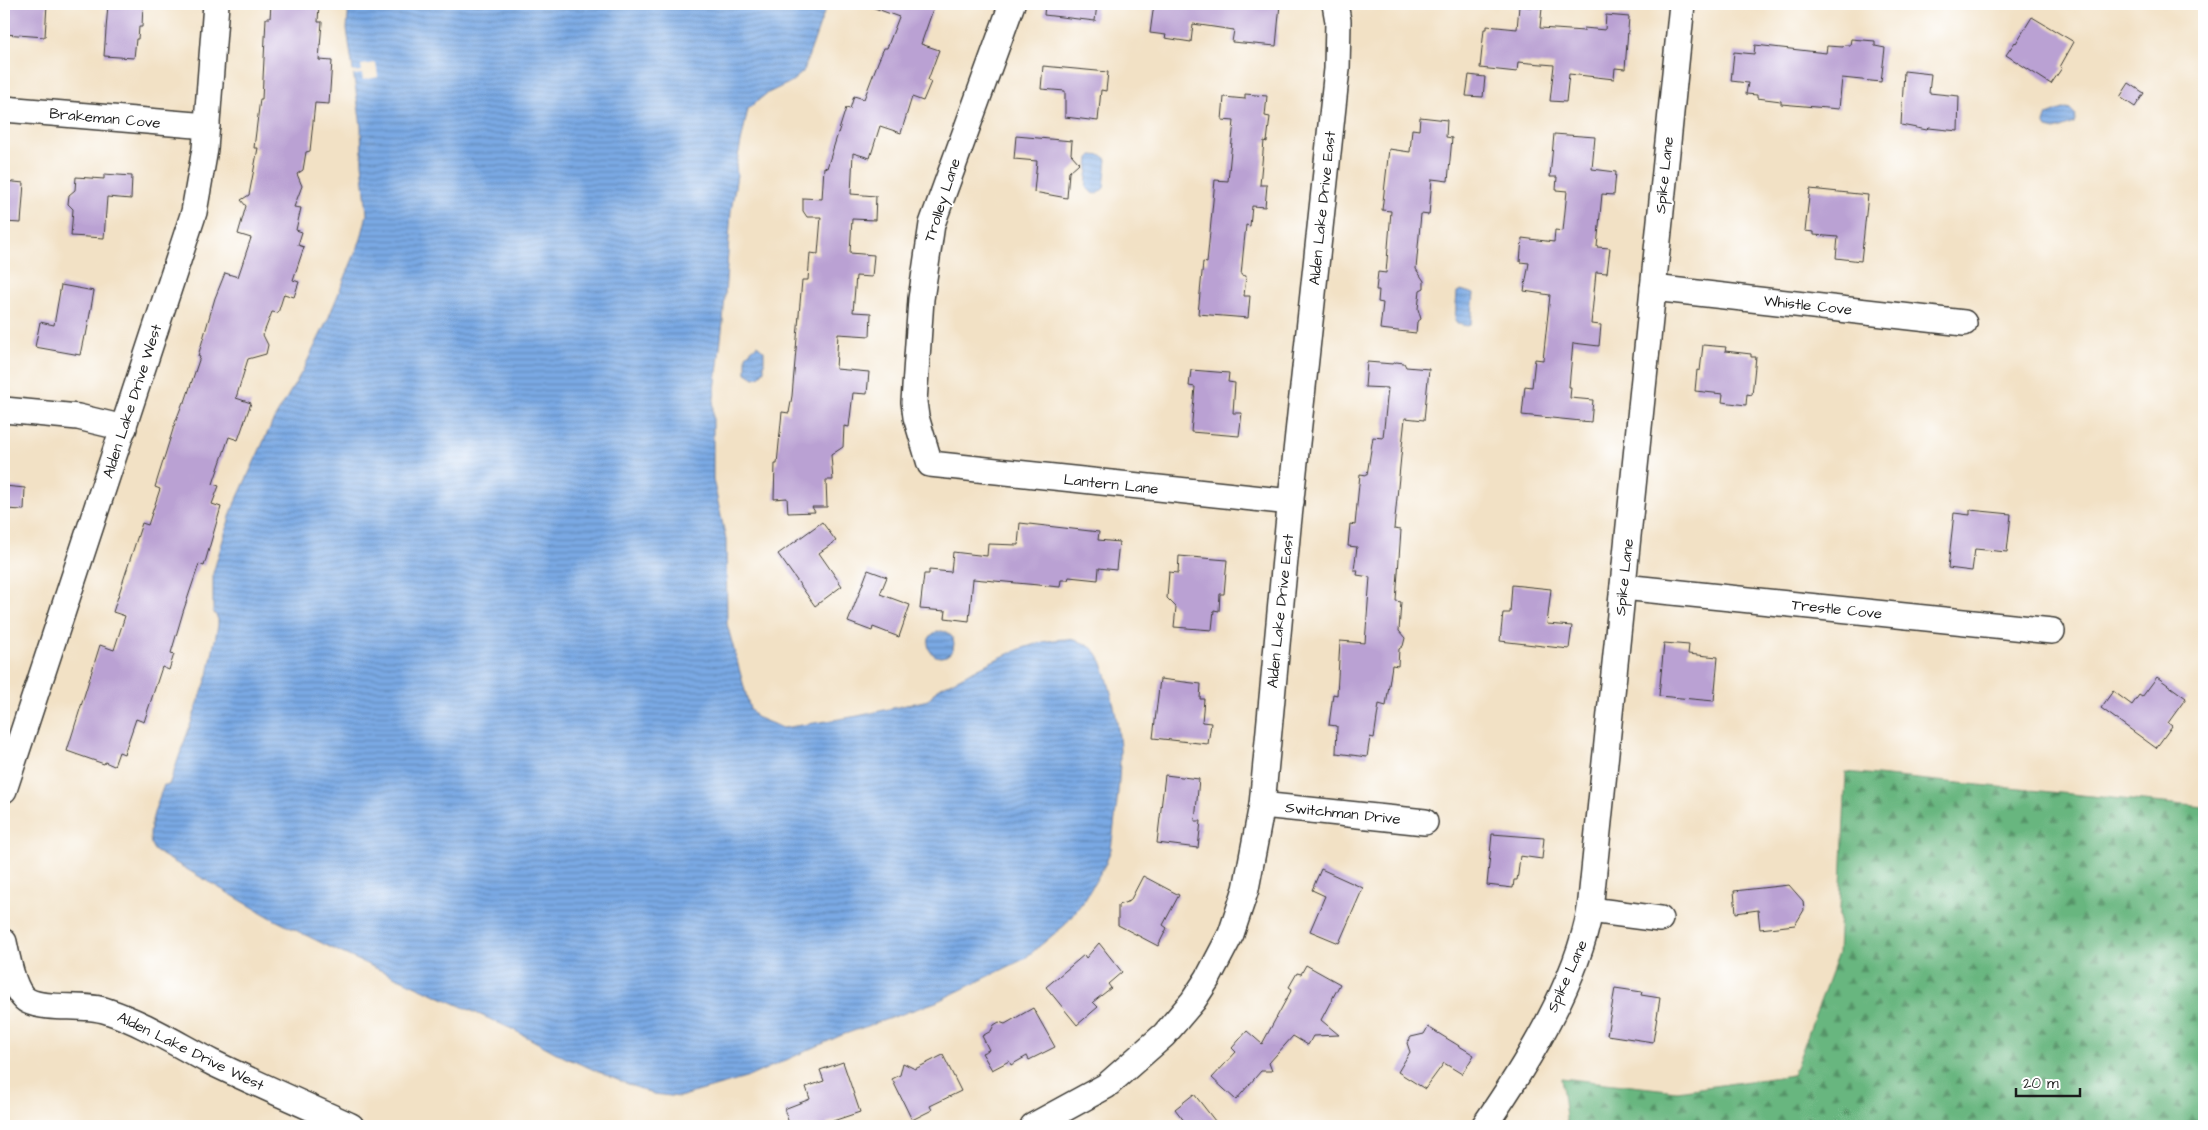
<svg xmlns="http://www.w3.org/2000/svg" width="2208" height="1130" viewBox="0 0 2208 1130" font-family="'Architects Daughter',sans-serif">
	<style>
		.forest { fill: url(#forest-firs); stroke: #42694e }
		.water { fill: url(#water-rules); stroke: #4b6280 }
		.pier { fill: #f2e1c5 }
		.building { fill: #baa1d3 }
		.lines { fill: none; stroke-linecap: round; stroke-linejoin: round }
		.street-casing { stroke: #3c3a35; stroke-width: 28 }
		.street { stroke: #fff; stroke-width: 25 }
		.labels { text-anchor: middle; stroke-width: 4; stroke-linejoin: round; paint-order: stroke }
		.street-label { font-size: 15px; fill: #1c1c1c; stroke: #fff }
	</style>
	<defs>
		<pattern id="forest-firs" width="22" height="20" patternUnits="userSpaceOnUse" patternTransform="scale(1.25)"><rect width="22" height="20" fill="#68b67f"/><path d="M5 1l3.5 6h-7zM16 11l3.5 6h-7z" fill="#559367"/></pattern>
		<pattern id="water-rules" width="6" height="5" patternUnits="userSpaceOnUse" patternTransform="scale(1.25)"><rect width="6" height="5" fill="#7aa9e4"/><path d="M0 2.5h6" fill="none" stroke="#6389b8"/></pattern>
	</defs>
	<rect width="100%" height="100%" fill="#fff"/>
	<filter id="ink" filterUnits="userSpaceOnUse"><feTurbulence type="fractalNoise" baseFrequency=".02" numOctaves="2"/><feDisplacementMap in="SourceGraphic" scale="10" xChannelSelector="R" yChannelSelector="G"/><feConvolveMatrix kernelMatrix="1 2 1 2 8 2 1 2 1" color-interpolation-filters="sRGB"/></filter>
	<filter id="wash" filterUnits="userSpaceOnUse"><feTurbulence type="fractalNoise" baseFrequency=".0096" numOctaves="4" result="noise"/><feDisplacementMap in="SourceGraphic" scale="20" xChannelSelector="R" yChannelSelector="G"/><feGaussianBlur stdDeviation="1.12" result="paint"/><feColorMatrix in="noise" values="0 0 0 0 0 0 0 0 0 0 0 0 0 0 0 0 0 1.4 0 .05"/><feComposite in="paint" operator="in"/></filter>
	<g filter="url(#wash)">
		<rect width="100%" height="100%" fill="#f2e1c5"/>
		<path class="forest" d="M 1846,772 L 2204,807 L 2204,1126 L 1567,1126 L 1561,1078 L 1677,1091 L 1793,1075 L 1838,953 Z"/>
		<g class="water">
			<path d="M 349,4 L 827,4 L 803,72 L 791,82 L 766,94 L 748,109 L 736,166 L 737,175 L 731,212 L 723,322 L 713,407 L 713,479 L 726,539 L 727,624 L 750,709 L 756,717 L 783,728 L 858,716 L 928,700 L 937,689 C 976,671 1024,639 1068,639 C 1078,640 1088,644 1095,651 C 1108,665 1121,734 1120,754 C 1120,785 1115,818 1111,849 L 1106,863 L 1085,899 L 1065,925 L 1024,959 L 936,1002 L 842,1035 L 746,1078 L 679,1097 L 654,1094 L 620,1081 L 564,1057 L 512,1029 L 342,953 L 275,920 L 155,851 C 142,838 158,801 164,785 L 169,785 L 208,675 L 218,625 L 218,619 L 213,611 L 213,573 L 232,510 L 272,423 L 303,370 L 328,319 L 361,239 L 367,214 L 362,163 L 361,126 L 347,29 Z"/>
			<path d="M 2066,108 L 2070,109 L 2076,115 L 2074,123 L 2055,130 L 2047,128 L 2044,123 L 2047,115 Z"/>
			<path d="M 1092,155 L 1103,156 L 1107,159 L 1104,188 L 1097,194 L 1092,193 L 1086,187 L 1089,158 Z"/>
			<path d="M 1461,290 L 1474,294 L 1471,323 L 1468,326 L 1457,324 L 1455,321 L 1457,292 Z"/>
			<path d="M 757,345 L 764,351 L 764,370 L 759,377 L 754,378 L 746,373 L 746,355 Z"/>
			<circle cx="941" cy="644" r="13"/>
		</g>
		<path class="pier" d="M 376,63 L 378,77 L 363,80 L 362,74 L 351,75 L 351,72 L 362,71 L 361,65 Z"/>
		<g id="blocks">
			<g class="building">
				<path d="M 4,4 L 47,4 L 45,37 L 4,34 Z"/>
				<path d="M 108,4 L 143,4 L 142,27 L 139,27 L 138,39 L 136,39 L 134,58 L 104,56 Z"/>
				<path d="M 271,4 L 319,4 L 318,22 L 322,22 L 319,60 L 332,61 L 329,104 L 315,103 L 310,151 L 306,152 L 303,170 L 297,174 L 302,186 L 294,207 L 301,208 L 296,230 L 302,232 L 298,245 L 304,247 L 293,280 L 299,282 L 294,297 L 284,294 L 278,313 L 272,312 L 263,335 L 268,345 L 266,354 L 248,359 L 236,398 L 251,403 L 238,440 L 229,437 L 213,484 L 219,486 L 212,504 L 221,507 L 204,566 L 199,564 L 183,612 L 171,653 L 174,654 L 169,670 L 162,667 L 144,722 L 136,719 L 124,754 L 119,752 L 114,766 L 105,762 L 104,764 L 67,751 L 100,645 L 114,650 L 125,616 L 113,612 L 142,523 L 148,525 L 160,489 L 155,487 L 175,423 L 183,402 L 185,402 L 200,357 L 198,356 L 215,298 L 225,273 L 238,277 L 251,238 L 238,234 L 246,206 L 241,200 L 249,195 L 258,148 L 254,148 L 260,99 L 262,99 L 266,18 L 270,18 Z"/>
				<path d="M 869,4 L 935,4 L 921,44 L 939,50 L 928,80 L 931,82 L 923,101 L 912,97 L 901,133 L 880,126 L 870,158 L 853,153 L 851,194 L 876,196 L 875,220 L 852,219 L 850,253 L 874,255 L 872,277 L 856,276 L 853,312 L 871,313 L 870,336 L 838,334 L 836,369 L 869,372 L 867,394 L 853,393 L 849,427 L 844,426 L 843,447 L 831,455 L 833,480 L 826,480 L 827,507 L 812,507 L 815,512 L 788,513 L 787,498 L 774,499 L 775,464 L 777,464 L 782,412 L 789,413 L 792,396 L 802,280 L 808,280 L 810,253 L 818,254 L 821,217 L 807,217 L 803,211 L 803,198 L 822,199 L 824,167 L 827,168 L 846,108 L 850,109 L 854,96 L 864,99 L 878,62 L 884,48 L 887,48 L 899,17 L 869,6 Z"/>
				<path d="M 1045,4 L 1097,4 L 1095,21 L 1044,15 Z"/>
				<path d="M 1154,4 L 1280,4 L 1276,46 L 1232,42 L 1234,30 L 1193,24 L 1191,42 L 1165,38 L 1166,35 L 1150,33 Z"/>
				<path d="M 1519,6 L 1542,8 L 1540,28 L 1584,31 L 1584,28 L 1605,30 L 1606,15 L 1629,17 L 1625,69 L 1615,68 L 1614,79 L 1569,74 L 1566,102 L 1550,101 L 1554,65 L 1518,62 L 1517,72 L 1480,68 L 1484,29 L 1487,29 L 1487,26 L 1517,29 Z"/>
				<path d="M 2032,17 L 2074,42 L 2060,67 L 2062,68 L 2051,84 L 2006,55 L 2015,42 L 2016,43 Z"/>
				<path d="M 1851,39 L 1875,41 L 1875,46 L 1885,48 L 1881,82 L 1842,78 L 1839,109 L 1781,104 L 1781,101 L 1757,98 L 1757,95 L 1746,94 L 1748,83 L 1731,81 L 1734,52 L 1754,54 L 1755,45 L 1826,53 L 1827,46 L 1843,47 L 1844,45 L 1850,45 Z"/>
				<path d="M 1043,66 L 1108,72 L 1106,91 L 1101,90 L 1098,121 L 1065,117 L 1065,91 L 1041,89 Z"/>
				<path d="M 1904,71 L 1931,74 L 1929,93 L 1959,96 L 1958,131 L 1929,128 L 1927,130 L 1901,125 Z"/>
				<path d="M 1469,75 L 1485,77 L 1483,97 L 1466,96 Z"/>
				<path d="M 2129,83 L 2144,93 L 2135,107 L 2120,97 Z"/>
				<path d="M 1245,94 L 1267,96 L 1265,116 L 1270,117 L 1267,142 L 1264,141 L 1260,185 L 1267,185 L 1265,207 L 1252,206 L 1250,226 L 1246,225 L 1244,244 L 1241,275 L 1246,276 L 1244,296 L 1250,296 L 1248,318 L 1198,314 L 1203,262 L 1207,263 L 1215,180 L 1228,181 L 1234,121 L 1222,120 L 1224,97 L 1245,99 Z"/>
				<path d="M 1420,117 L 1447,120 L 1446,137 L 1452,138 L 1448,181 L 1432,179 L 1429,215 L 1421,214 L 1416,269 L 1424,281 L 1424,288 L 1420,290 L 1418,309 L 1421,319 L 1417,322 L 1416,333 L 1380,329 L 1383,303 L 1378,302 L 1379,290 L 1376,290 L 1378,272 L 1386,273 L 1391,211 L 1382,210 L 1389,149 L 1410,152 L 1412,129 L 1419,130 Z"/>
				<path d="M 1554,134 L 1595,137 L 1592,169 L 1616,172 L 1614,195 L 1602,194 L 1597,247 L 1610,248 L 1607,273 L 1596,272 L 1591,324 L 1601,325 L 1599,346 L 1573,343 L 1569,387 L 1571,387 L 1570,398 L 1593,400 L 1591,422 L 1522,415 L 1525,386 L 1532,387 L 1535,359 L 1543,360 L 1550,295 L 1524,291 L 1529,263 L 1520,262 L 1522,238 L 1554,242 L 1555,230 L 1563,231 L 1567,191 L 1556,190 L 1557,177 L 1550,177 Z"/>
				<path d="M 1016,136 L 1072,141 L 1071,154 L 1079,163 L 1069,172 L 1067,198 L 1034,192 L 1037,161 L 1014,159 Z"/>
				<path d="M 104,174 L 132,176 L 131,199 L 107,197 L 104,238 L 71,236 L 73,209 L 68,204 L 69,195 L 75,190 L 76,177 L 104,179 Z"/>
				<path d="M 4,181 L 24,183 L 21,223 L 4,222 Z"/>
				<path d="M 1810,189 L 1868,195 L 1861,261 L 1836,258 L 1838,237 L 1814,235 L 1814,232 L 1805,231 Z"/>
				<path d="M 61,285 L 94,291 L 86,336 L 84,336 L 80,355 L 35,347 L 40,322 L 54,325 Z"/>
				<path d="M 1703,345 L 1726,347 L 1725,351 L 1751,354 L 1751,357 L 1756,357 L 1752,395 L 1747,394 L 1746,405 L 1722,402 L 1723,394 L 1695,391 L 1697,370 L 1700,371 Z"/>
				<path d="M 1367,362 L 1393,364 L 1396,362 L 1404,363 L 1406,367 L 1429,369 L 1424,420 L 1405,418 L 1401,456 L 1394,529 L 1401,530 L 1396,601 L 1401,602 L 1399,631 L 1405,638 L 1403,646 L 1399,649 L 1398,666 L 1392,665 L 1386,706 L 1379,704 L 1374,738 L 1370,737 L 1367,757 L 1336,753 L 1337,726 L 1329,725 L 1333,694 L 1337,695 L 1340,641 L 1365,643 L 1370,577 L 1357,575 L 1358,570 L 1354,570 L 1357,547 L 1348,546 L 1350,524 L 1355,525 L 1360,474 L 1367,475 L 1373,437 L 1383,438 L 1388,388 L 1365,387 Z"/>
				<path d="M 1191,370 L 1229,373 L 1228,382 L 1235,383 L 1233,413 L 1242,413 L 1239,436 L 1191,432 L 1195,387 L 1189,386 Z"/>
				<path d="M 4,486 L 25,488 L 24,510 L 4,509 Z"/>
				<path d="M 1970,510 L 2011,514 L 2007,552 L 1975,549 L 1972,571 L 1948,568 L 1954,513 L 1970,515 Z"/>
				<path d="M 822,522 L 836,541 L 819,553 L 842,586 L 815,606 L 778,554 Z"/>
				<path d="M 1020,523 L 1099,532 L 1098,540 L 1119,542 L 1116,570 L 1099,568 L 1098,580 L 1069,577 L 1068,580 L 1061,580 L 1060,587 L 973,579 L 969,621 L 945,618 L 946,611 L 920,609 L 924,574 L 929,574 L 929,570 L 951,572 L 953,552 L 987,556 L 988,544 L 1018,545 Z"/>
				<path d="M 1179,556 L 1227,560 L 1224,594 L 1220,594 L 1219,611 L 1214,610 L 1212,630 L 1174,627 L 1176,607 L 1167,598 L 1169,572 L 1178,573 Z"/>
				<path d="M 868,570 L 887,577 L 880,594 L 910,605 L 899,637 L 873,627 L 872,631 L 848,622 Z"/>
				<path d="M 1512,585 L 1551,589 L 1547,624 L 1572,626 L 1569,649 L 1500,641 L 1503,613 L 1510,613 Z"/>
				<path d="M 1664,643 L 1689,645 L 1688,654 L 1718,657 L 1714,701 L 1659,696 Z"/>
				<path d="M 2157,677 L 2186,698 L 2168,723 L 2172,726 L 2156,748 L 2101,708 L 2113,691 L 2132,705 L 2139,695 L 2142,697 Z"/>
				<path d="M 1160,679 L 1201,684 L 1200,699 L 1204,699 L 1202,722 L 1211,723 L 1208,744 L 1153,738 Z"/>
				<path d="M 1165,775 L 1199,779 L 1195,821 L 1201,821 L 1198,848 L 1157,843 Z"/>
				<path d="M 1492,834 L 1544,838 L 1542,859 L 1520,856 L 1518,874 L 1517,880 L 1514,880 L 1513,888 L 1487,885 Z"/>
				<path d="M 1321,869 L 1363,888 L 1339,943 L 1310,931 L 1325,896 L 1312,890 Z"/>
				<path d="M 1143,876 L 1179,895 L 1163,925 L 1167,928 L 1158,946 L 1118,925 L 1118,905 L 1130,901 Z"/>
				<path d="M 1789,885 L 1803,901 L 1804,910 L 1795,925 L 1760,929 L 1758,910 L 1736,913 L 1734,891 Z"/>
				<path d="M 1099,943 L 1122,972 L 1108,984 L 1111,988 L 1093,1002 L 1098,1007 L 1077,1025 L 1046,987 L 1084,955 L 1086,958 Z"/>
				<path d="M 1306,965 L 1340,984 L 1321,1020 L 1339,1035 L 1313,1036 L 1308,1045 L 1293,1036 L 1269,1063 L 1272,1071 L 1261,1071 L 1236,1100 L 1212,1078 L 1236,1052 L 1232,1048 L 1247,1031 L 1262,1044 L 1292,989 L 1289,987 L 1297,973 L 1301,974 Z"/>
				<path d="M 1615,988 L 1642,992 L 1641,995 L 1660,998 L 1653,1042 L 1607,1035 Z"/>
				<path d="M 1033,1008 L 1055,1047 L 1029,1060 L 1027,1056 L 1011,1065 L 1009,1061 L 992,1070 L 982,1053 L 989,1050 L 982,1036 L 991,1031 L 994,1025 L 999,1022 L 1005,1024 Z"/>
				<path d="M 1428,1027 L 1474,1055 L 1462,1074 L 1444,1063 L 1425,1089 L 1398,1072 L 1410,1052 L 1407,1043 L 1411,1037 L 1424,1034 Z"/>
				<path d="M 943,1055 L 961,1091 L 930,1106 L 932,1110 L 912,1120 L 892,1079 L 900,1075 L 903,1063 L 915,1069 Z"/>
				<path d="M 843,1062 L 860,1112 L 827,1123 L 828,1126 L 790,1126 L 784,1109 L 810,1099 L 806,1087 L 824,1081 L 820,1070 Z"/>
				<path d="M 1194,1094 L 1219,1126 L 1188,1126 L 1175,1109 Z"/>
			</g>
		</g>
	</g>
	<g filter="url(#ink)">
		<use href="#blocks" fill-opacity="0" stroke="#3c3a35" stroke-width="1"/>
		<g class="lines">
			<g class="street-casing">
				<g id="street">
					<path d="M 1012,4 L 932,224 L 921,299 L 914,402 L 916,417 L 930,464 L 1291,502"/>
					<path d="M 4,109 L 207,126"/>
					<path d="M 1653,288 L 1964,323"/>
					<path d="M 4,410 L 78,417 L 124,428"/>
					<path d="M 1623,587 L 2052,631"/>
					<path d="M 4,790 L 194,212 L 205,149 L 216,4"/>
					<path d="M 1262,805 L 1425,822"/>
					<path d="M 1590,910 L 1660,919"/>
					<path d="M 4,942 C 7,957 14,994 28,1001 C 49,1011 83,1003 107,1011 C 144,1023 178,1045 213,1063 C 259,1085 305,1105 351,1126"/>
					<path d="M 1033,1126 L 1106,1086 L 1164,1035 L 1193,1001 L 1208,978 L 1231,934 L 1246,889 L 1262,805 L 1288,527 L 1337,69 L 1338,21 L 1335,4"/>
					<path d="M 1484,1126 C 1526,1065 1577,983 1590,910 L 1682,4"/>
				</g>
			</g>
			<use href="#street" class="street"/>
		</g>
	</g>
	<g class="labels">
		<g class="street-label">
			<text transform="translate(105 118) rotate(5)" y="5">Brakeman Cove</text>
			<text transform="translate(1664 175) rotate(-84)" y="5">Spike Lane</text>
			<text transform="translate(942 200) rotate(-72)" y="5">Trolley Lane</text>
			<text transform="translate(1322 208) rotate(-84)" y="5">Alden Lake Drive East</text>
			<text transform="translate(1808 305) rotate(6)" y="5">Whistle Cove</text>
			<text transform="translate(132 401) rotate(-72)" y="5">Alden Lake Drive West</text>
			<text transform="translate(1111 484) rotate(6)" y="5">Lantern Lane</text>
			<text transform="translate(1624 577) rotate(-84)" y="5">Spike Lane</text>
			<text transform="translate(1837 609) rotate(6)" y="5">Trestle Cove</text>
			<text transform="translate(1280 611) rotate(-84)" y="5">Alden Lake Drive East</text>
			<text transform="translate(1343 813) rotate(6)" y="5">Switchman Drive</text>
			<text transform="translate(1567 976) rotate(-66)" y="5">Spike Lane</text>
			<text transform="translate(191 1051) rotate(26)" y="5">Alden Lake Drive West</text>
		</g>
	</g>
	<rect width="2208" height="1130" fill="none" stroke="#fff" stroke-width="20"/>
	<path d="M2016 1088v8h64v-8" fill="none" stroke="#1c1c1c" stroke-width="2.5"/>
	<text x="2023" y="1088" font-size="15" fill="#1c1c1c" stroke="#ffffff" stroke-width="4" paint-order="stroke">20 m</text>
</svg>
